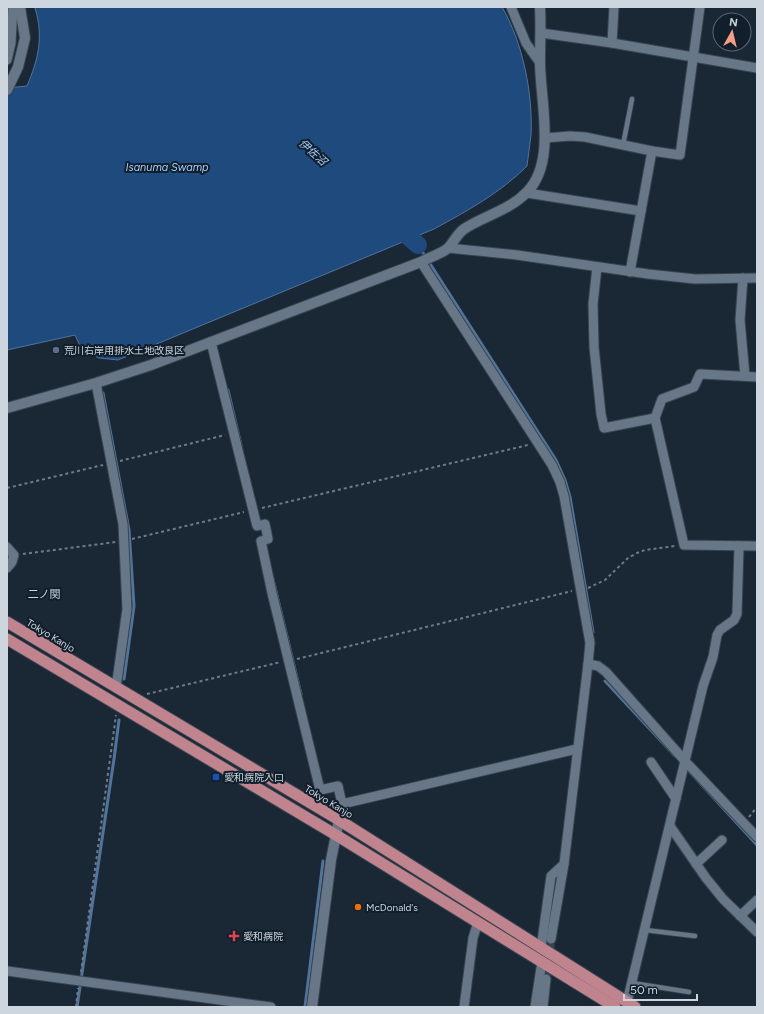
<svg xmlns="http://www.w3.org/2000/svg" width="764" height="1014" viewBox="0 0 764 1014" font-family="Figtree,'Noto Sans JP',sans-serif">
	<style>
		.water { fill: #1e4a7d; stroke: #52749a }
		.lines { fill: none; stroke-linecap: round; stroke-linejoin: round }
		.stream { stroke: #52749a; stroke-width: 3 }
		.river { stroke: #1e4a7d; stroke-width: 18 }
		.minor-tunnel { stroke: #35424f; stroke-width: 9; stroke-dasharray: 9 4.5; stroke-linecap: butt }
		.service-casing { stroke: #38444f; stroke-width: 6 }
		.minor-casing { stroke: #38444f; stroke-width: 11 }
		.tertiary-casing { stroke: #38444f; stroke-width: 12 }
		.trunk-casing { stroke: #38444f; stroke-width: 13 }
		.path { stroke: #707b87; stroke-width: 2; stroke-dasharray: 3 3; stroke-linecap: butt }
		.service { stroke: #677787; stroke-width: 4.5 }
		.minor { stroke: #677787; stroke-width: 9 }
		.tertiary { stroke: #677787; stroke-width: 10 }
		.trunk { stroke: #c0848e; stroke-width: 11 }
		.service-dot { fill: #5c6f8a; stroke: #111e2b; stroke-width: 1.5 }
		.transit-dot { fill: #1a4fb4; stroke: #111e2b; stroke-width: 1.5 }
		.food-dot { fill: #e8710a; stroke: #111e2b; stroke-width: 1.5 }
		.health-dot { fill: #e0444e; stroke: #111e2b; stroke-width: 1.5 }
		.labels { text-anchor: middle; stroke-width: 4; stroke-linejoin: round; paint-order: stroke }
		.poi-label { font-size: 10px; fill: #cdd6df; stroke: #111e2b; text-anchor: start }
		.street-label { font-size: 10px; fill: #cdd6df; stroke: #111e2b }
		.water-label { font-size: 11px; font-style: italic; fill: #a8cefd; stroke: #111e2b }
		.neighbourhood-label { font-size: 11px; fill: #cdd6df; stroke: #111e2b }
	</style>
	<rect width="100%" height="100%" fill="#1a2836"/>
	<path class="water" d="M 36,7 L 502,7 C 523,43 533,94 531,135 C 530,145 528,156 527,166 C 500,193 467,211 434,229 L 118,360 L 99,358 L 82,350 L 75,335 L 7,350 L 7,88 L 27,86 C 38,60 44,37 35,8 Z"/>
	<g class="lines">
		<g class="stream">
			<path d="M 418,245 L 556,460 L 565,480 L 570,497 L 593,632"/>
			<path d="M 228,390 L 241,445"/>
			<path d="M 103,393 L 129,530 L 134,606 L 124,679"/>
			<path d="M 273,579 L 301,694"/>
			<path d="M 605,681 L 675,756"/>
			<path d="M 688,770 L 757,845"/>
			<path d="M 77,1007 L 114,759 L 119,720"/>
			<path d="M 305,1007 L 323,861"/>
		</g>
		<path class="river" d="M 393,223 L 418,245"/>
		<path class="minor-tunnel" d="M 546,979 L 551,939"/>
		<g class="service-casing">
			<g id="service">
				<path d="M 623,145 L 632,99"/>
				<path d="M 645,930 L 695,936"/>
				<path d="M 632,983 L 689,992"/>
			</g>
		</g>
		<g class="minor-casing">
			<g id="minor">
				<path d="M 511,7 L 526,43 L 540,63"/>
				<path d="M 541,33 L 612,43 L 757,68"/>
				<path d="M 612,43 L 614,7"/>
				<path d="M 7,60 L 11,43 L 13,7"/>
				<path d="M 545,138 L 570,136 L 585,137 L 652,151 L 680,155 L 700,7"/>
				<path d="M 527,193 L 641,211"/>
				<path d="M 448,248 L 517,255 L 648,274 L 695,279 L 757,278"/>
				<path d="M 421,262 L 552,465 L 560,482 L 564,496 L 590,643 L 588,664 L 564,864 L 551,876 L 541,948"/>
				<path d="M 597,267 L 593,304 L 594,347 L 601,414 L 604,428 L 655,418"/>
				<path d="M 630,272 L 652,151"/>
				<path d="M 743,278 L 740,320 L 745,376"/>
				<path d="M 211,342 L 257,526 L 265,524 L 268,539 L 261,541 L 272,593 L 320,790 L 338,786 L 342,804 L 339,820"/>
				<path d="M 757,377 L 700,374 L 694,387 L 662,399 L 655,418 L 684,545 L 757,546"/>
				<path d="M 96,383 L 123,524 L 127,609 L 116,688"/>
				<path d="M 7,547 L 14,555 L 12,562 L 7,568"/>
				<path d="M 588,664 L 598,666 L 606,672 L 685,761 L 757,837"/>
				<path d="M 651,762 L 676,799"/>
				<path d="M 342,804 L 577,749"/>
				<path d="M 670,826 L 706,878 L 723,899 L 757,932"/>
				<path d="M 696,864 L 722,840"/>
				<path d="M 740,916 L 757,900"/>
				<path d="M 551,939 L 564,864"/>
				<path d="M 7,971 L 271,1007"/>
				<path d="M 627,1002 L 703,686 L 713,657 L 717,635 L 720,630 L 734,620 L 737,614 L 739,546"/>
				<path d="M 464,1007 L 473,938 L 478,922"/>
				<path d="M 535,1007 L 542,961"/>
				<path d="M 543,1007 L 546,979"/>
			</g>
		</g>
		<g class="tertiary-casing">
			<g id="tertiary">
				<path d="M 7,90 L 18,67 L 25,38 L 20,7"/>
				<path d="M 7,408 L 96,383 L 151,365 L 421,262 C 428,258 443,253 448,248 C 454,242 457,234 464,229 C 484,216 510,210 527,192 C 557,162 540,100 540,62 C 540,44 541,25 540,7"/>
				<path d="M 312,1007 L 331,860 L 339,820"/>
			</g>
		</g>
		<g class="trunk-casing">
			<g id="trunk">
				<path d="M 7,622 L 339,820 L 635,1007"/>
				<path d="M 7,639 L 336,835 L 615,1007"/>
			</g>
		</g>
		<g class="path">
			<path d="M 120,461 L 225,435"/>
			<path d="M 7,488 L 103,465"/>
			<path d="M 262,508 L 528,445"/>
			<path d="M 132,539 L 244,512"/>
			<path d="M 23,554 L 116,542"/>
			<path d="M 588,588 L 605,580 L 628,558 L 637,553 L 645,550 L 675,546"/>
			<path d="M 297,659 L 572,591"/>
			<path d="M 147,694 L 281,662"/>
			<path d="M 749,817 L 757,807"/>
			<path d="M 81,972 L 116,715"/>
			<path d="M 76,1007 L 78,988"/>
		</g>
		<use href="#service" class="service"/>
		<use href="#minor" class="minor"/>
		<use href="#tertiary" class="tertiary"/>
		<use href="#trunk" class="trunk"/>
	</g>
	<circle class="service-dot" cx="56" cy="350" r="4"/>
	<rect class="transit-dot" x="212" y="773" width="8" height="8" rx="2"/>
	<circle class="food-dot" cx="358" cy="907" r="4"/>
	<path class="health-dot" d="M232 930h4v4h4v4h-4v4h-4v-4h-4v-4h4z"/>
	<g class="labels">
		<g class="poi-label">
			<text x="64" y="354">荒川右岸用排水土地改良区</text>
			<text x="224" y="781">愛和病院入口</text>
			<text x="366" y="911">McDonald's</text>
			<text x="243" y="940">愛和病院</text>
		</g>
		<g class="street-label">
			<text transform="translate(51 635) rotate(31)" y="4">Tokyo Kanjo</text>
			<text transform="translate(329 801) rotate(31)" y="4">Tokyo Kanjo</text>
		</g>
		<g class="water-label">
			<text transform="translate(313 152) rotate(41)" y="4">伊佐沼</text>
			<text x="167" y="171">Isanuma Swamp</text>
		</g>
		<g class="neighbourhood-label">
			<text x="44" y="598">二ノ関</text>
		</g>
	</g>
	<rect width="764" height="1014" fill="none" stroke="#cdd6df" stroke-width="16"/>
	<g transform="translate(732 32) rotate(8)"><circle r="19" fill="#111e2b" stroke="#5c6873"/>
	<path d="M0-3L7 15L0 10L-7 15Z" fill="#f49e88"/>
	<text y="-6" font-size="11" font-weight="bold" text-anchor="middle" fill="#cdd6df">N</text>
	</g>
	<path d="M624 994v6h73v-6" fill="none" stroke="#cdd6df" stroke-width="2"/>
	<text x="630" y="994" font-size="12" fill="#cdd6df" stroke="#111e2b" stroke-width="3" paint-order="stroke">50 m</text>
</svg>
